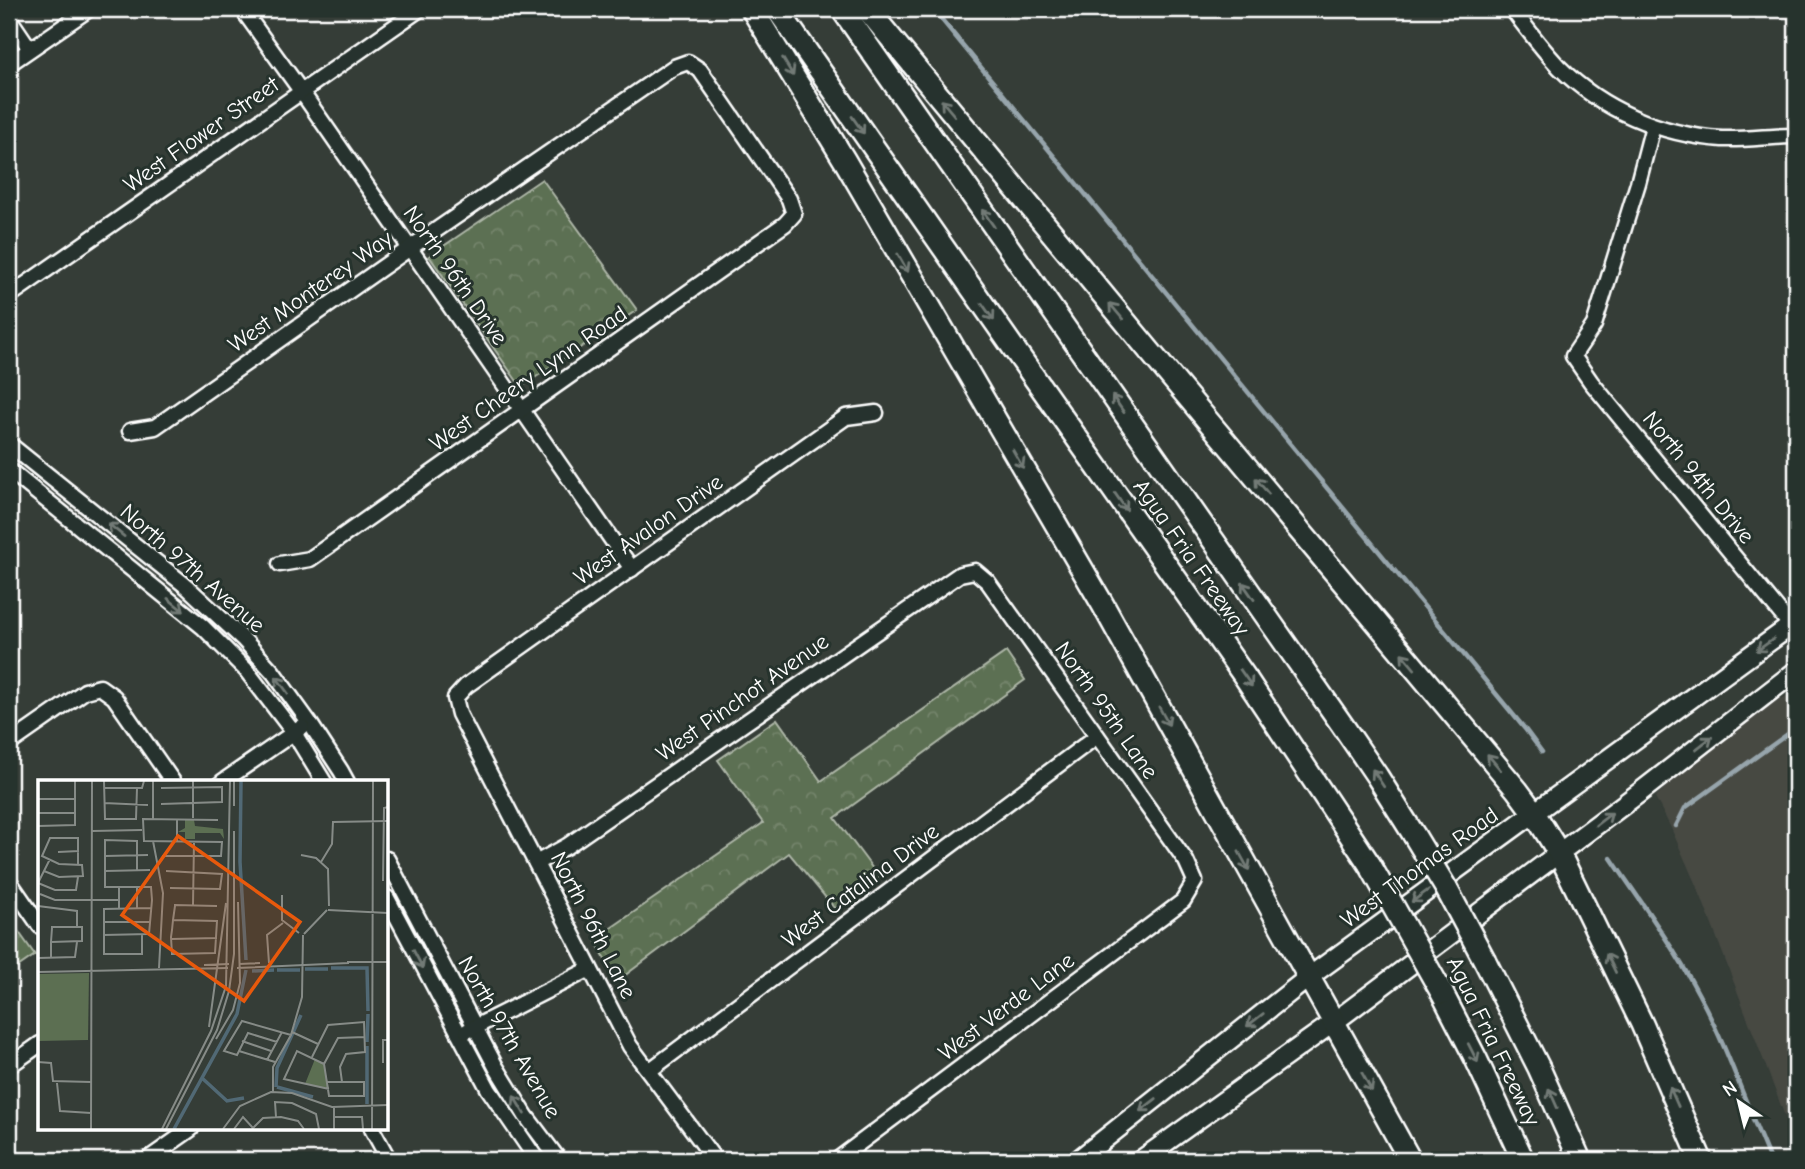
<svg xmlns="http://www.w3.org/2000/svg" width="1805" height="1169" viewBox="0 0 1805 1169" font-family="'Comic Neue',sans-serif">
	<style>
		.built { fill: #474943 }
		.forest { fill: url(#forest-crowns); stroke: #aeb7a8; stroke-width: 2 }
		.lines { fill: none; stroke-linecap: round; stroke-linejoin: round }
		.stream { stroke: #97a5ac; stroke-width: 4.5 }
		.minor-casing { stroke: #fff; stroke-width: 19 }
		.major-casing { stroke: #fff; stroke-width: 23 }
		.highway-casing { stroke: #fff; stroke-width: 26 }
		.minor { stroke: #26332d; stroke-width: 14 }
		.major { stroke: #26332d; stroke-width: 18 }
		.highway { stroke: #26332d; stroke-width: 21 }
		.highway-bridge-casing { stroke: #fff; stroke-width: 26; stroke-linecap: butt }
		.highway-bridge { stroke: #26332d; stroke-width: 21 }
		.oneway { stroke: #727a76 }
		.labels { text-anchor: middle; stroke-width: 6; stroke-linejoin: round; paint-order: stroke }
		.street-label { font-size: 23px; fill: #fff; stroke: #26332d }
		.inset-river { fill: none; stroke: #516975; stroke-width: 3.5 }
		.inset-road { fill: none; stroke: #868b87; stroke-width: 2 }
		.view { fill: #e8590c; fill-opacity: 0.15; stroke: #e8590c; stroke-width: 3.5 }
		.inset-edge { fill: none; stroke: #fff; stroke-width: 3.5 }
	</style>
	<defs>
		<pattern id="forest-crowns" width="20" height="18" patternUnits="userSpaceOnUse" patternTransform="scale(1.75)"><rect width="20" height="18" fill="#5c6f52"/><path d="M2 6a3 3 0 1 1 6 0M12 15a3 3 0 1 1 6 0" fill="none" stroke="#74856c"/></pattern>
	</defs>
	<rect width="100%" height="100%" fill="#353d37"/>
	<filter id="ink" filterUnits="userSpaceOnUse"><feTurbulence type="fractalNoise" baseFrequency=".0143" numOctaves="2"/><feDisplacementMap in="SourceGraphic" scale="14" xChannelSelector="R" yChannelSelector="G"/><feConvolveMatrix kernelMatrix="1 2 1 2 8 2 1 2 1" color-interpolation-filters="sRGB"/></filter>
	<g filter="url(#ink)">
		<path class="built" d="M 1796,692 L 1796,1145 L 1702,899 L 1671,828 L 1655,797 L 1676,778 L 1774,702 Z"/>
		<g class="forest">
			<path d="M 542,179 L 637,310 L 521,387 L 429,256 Z"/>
			<path d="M 1006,652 L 1025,680 L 835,818 L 879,877 L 835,909 L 789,853 L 616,982 L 595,939 L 763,823 L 718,760 L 777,719 L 821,781 Z"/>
			<path d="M 9,918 L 35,955 L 9,973 Z"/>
		</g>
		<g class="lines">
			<g class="stream">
				<path d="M 933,9 L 1525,729 L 1542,752"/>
				<path d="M 1676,826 L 1685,808 L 1796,728"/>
				<path d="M 1611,858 C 1641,902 1673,946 1698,993 C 1727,1046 1746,1105 1770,1160"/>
			</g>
			<g class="minor-casing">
				<g id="minor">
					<path d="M 242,9 L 301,91 L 632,569"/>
					<path d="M 1512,9 C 1527,29 1542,49 1559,67 C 1602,110 1661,135 1722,139 C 1747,140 1771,136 1796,136"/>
					<path d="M 9,18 L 30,49"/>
					<path d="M 9,64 L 89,9"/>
					<path d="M 1653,126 L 1638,183 L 1594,325 L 1573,356 L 1591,382 L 1791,626"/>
					<path d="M 9,296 L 420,9"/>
					<path d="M 130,431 L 155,427 L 410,248 L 674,67 L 688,62 L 700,70 L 789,199 L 794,214 L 785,224 L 310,559 L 280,564"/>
					<path d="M 9,444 L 186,586 L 243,639 L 273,672 L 309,722 L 341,771 L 347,782"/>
					<path d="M 9,470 L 203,627 L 246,670 L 294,733 L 324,782"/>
					<path d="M 9,744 L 85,691 L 100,687 L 114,697 L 173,782"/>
					<path d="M 222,782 L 302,727"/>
					<path d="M 387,859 L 496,1067 L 526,1116 L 559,1160"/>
					<path d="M 536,863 L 567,846 L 960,574 L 975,571 L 988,582 L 1186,861 L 1195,881 L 1183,901 L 837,1160"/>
					<path d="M 9,881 L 40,926"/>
					<path d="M 387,898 L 489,1090 L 537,1160"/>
					<path d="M 467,1031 L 590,969"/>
					<path d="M 9,1066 L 40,1044"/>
					<path d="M 649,1071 L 1097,736"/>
					<path d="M 372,1129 L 389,1160"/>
					<path d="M 147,1160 L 191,1129"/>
					<path d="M 715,1160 L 630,1046 L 459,714 L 455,698 L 466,686 L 846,417 L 876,413"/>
				</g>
			</g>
			<g class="major-casing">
				<g id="major">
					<path d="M 1078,1160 L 1309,977 L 1796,622"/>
					<path d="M 1141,1160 L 1334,1022 L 1639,793 L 1796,671"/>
				</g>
			</g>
			<g class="highway-casing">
				<g id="highway">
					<path d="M 752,9 L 845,161 L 1103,605 L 1410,1160"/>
					<path d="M 777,9 L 1012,346 L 1245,677 L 1370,865"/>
					<path d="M 842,9 L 1343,726 L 1377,776 L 1414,835"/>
					<path d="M 867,9 L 1152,354 L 1517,790 L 1534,813 L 1559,853 L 1642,1024 L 1701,1160"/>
					<path d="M 1485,961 L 1539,1068 L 1580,1160"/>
					<path d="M 1442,993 L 1476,1059 L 1523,1160"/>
				</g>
			</g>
			<use href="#minor" class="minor"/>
			<use href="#major" class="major"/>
			<use href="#highway" class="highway"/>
			<g class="highway-bridge-casing">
				<g id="highway-bridge">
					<path d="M 1414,835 L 1446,888 L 1485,961"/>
					<path d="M 1370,865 L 1442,993"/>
				</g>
			</g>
			<use href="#highway-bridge" class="highway-bridge"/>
		</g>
		<defs><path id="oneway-shaft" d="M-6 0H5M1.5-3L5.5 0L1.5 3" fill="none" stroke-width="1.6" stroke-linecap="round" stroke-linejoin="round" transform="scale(1.75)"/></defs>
		<g class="oneway">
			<use href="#oneway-shaft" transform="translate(788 67) rotate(59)"/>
			<use href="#oneway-shaft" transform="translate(948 108) rotate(-130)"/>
			<use href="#oneway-shaft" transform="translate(858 125) rotate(55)"/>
			<use href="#oneway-shaft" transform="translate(988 218) rotate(-125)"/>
			<use href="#oneway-shaft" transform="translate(903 263) rotate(60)"/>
			<use href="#oneway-shaft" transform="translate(1116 311) rotate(-130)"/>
			<use href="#oneway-shaft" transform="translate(988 312) rotate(55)"/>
			<use href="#oneway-shaft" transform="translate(1118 404) rotate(-125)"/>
			<use href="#oneway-shaft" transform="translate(1018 459) rotate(60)"/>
			<use href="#oneway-shaft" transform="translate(1262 486) rotate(-130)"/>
			<use href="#oneway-shaft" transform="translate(1121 502) rotate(55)"/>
			<use href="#oneway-shaft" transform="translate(116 530) rotate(-141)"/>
			<use href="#oneway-shaft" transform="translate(1248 591) rotate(-125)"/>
			<use href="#oneway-shaft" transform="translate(176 605) rotate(39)"/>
			<use href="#oneway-shaft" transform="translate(1765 645) rotate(144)"/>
			<use href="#oneway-shaft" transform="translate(1408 661) rotate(-130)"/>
			<use href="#oneway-shaft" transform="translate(1246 678) rotate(55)"/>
			<use href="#oneway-shaft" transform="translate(282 685) rotate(-126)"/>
			<use href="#oneway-shaft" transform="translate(1164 716) rotate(61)"/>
			<use href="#oneway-shaft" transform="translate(1704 743) rotate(-38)"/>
			<use href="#oneway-shaft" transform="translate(1494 762) rotate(-130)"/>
			<use href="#oneway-shaft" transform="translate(1378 778) rotate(-123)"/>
			<use href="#oneway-shaft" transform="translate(1604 819) rotate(-37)"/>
			<use href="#oneway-shaft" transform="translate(1244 861) rotate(61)"/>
			<use href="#oneway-shaft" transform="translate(1420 896) rotate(144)"/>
			<use href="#oneway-shaft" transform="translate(418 959) rotate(62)"/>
			<use href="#oneway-shaft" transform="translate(1611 963) rotate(-116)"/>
			<use href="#oneway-shaft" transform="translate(1255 1020) rotate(142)"/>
			<use href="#oneway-shaft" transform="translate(1473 1053) rotate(63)"/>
			<use href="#oneway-shaft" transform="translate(1367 1082) rotate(61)"/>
			<use href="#oneway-shaft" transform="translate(1674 1097) rotate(-114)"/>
			<use href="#oneway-shaft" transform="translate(1553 1098) rotate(-114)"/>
			<use href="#oneway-shaft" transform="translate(519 1105) rotate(-121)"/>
			<use href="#oneway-shaft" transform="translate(1148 1105) rotate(142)"/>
		</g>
	</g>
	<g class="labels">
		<g class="street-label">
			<text transform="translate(201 134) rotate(-35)" y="8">West Flower Street</text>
			<text transform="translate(456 275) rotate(55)" y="8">North 96th Drive</text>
			<text transform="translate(310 291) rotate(-35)" y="8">West Monterey Way</text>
			<text transform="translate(528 378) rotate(-35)" y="8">West Cheery Lynn Road</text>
			<text transform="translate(1699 477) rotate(51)" y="8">North 94th Drive</text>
			<text transform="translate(648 529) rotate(-35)" y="8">West Avalon Drive</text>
			<text transform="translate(1192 557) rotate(55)" y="8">Agua Fria Freeway</text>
			<text transform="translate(193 568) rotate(41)" y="8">North 97th Avenue</text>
			<text transform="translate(742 697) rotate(-35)" y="8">West Pinchot Avenue</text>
			<text transform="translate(1107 710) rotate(55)" y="8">North 95th Lane</text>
			<text transform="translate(1419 867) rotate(-36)" y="8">West Thomas Road</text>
			<text transform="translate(860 885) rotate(-37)" y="8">West Catalina Drive</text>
			<text transform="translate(594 925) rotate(63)" y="8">North 96th Lane</text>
			<text transform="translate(1006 1006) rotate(-37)" y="8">West Verde Lane</text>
			<text transform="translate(510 1037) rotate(60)" y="8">North 97th Avenue</text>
			<text transform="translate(1494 1041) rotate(64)" y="8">Agua Fria Freeway</text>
		</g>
	</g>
	<g transform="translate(38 780)">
		<rect width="350" height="350" fill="#353d37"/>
		<path d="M 147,40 L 156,40 L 157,46 L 185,49 L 186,59 L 182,53 L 157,53 L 157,59 L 147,59 L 147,52 L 140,52 L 147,48 ZM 277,279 L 286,284 L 291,309 L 267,304 Z" fill="#5c6f52"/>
		<path d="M 51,193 L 50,260 L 0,261 L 0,194 Z" fill="#5c6f52"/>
		<path class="inset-river" d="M 203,1 L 202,82 L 208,180M 293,188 L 329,188 L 330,231M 267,189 L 290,189M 239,190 L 262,190M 214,191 L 236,190M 329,262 L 330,234M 164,298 L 189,321 L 206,318M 238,307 L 239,288 L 263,235M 239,307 L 275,317M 329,324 L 329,266M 136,349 L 199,234 L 208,190"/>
		<path class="inset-road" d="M 66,1 L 67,39 L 98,39 L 99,8M 115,1 L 115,39M 66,8 L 104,8 L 106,1M 0,19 L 36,19M 66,23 L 110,25M 123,24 L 184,22 L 184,7 L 123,8M 196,26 L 196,1M 0,33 L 36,33M 155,38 L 155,1M 139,39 L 139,61M 0,46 L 37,45 L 37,1M 54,51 L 104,50M 115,61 L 125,113 L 121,188M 20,72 L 41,71M 263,75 L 278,78 L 290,89 L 291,126M 67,76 L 110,75M 124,76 L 183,76 L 184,62 L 106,61 L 105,39 L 180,40M 283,82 L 294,64 L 295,42 L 350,41M 6,91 L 21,97 L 45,96 L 44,85 L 21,84 L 4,76 L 12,58 L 40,58 L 40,85M 67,91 L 112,90M 128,91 L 184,94 L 182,109 L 132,108M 345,101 L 346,28 L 350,27M 0,103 L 17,110 L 38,110 L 40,97M 0,103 L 12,79M 99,107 L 99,129M 2,114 L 17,120 L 81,120M 244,115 L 244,140 L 261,153M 155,125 L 156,61M 0,126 L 39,131 L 39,146M 81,129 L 81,107M 290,130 L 350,133M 135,140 L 179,141 L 177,173 L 134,174 L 133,157 L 134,150 L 135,140 L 137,126 L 137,125 L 179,126M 65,142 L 112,142M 266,154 L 289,130M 65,155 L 111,154 L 114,120 L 113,107 L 67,107 L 67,60 L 99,61 L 99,91M 104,155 L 104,174 L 66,174 L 66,129 L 114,128M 133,159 L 179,158M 13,162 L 44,161 L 44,147 L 14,147 L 14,148 L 13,162 L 13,178M 0,178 L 37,177 L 39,162M 309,182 L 350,182M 231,183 L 229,155 L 245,143M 201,184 L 222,183M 166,185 L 191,184M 199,188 L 311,183M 0,192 L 190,188M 171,247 L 188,123M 254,252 L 280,264M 178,259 L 195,230 L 202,203 L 200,122M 204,261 L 233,271M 239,262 L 210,253 L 199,275 L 186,271 L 204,241 L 253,255M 201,271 L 237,282M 274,277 L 290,245 L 326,242 L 327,272 L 308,274 L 302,287 L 304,302M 229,280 L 244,252M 0,282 L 13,283 L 15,301 L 53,302M 345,283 L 345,260 L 350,260M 286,284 L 259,271 L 246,299 L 291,309M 289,302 L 326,302 L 326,316 L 291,316 L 286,284 L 300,258 L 327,257M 19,303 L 22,331 L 53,333M 235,312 L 235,287 L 253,255 L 264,217 L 265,155M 296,327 L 296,349M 238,337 L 237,322 L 254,323 L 278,334 L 281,349M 295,337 L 324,337 L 325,349M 53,349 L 54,1M 124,349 L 173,251 L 188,206 L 192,1M 128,349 L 179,250 L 191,211 L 196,174 L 196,51M 185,349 L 202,326 L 233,312 L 254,313 L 294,327 L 350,325M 196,349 L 205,337 L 215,348M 214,349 L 225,338 L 243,337 L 260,341 L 266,349M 334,349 L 335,1"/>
		<path class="view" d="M 140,56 L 262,142 L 206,221 L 84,135 Z"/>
		<rect width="350" height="350" class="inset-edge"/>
	</g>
	<rect width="1805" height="1169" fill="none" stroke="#26332d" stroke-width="35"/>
	<rect x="18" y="18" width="1770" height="1134" fill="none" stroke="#fff" stroke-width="2.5" filter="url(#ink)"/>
	<g transform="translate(1739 1102) rotate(325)" stroke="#26332d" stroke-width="5" paint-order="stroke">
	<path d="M0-5L12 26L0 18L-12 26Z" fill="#ffffff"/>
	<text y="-10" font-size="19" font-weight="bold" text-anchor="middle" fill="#ffffff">N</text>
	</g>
</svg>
